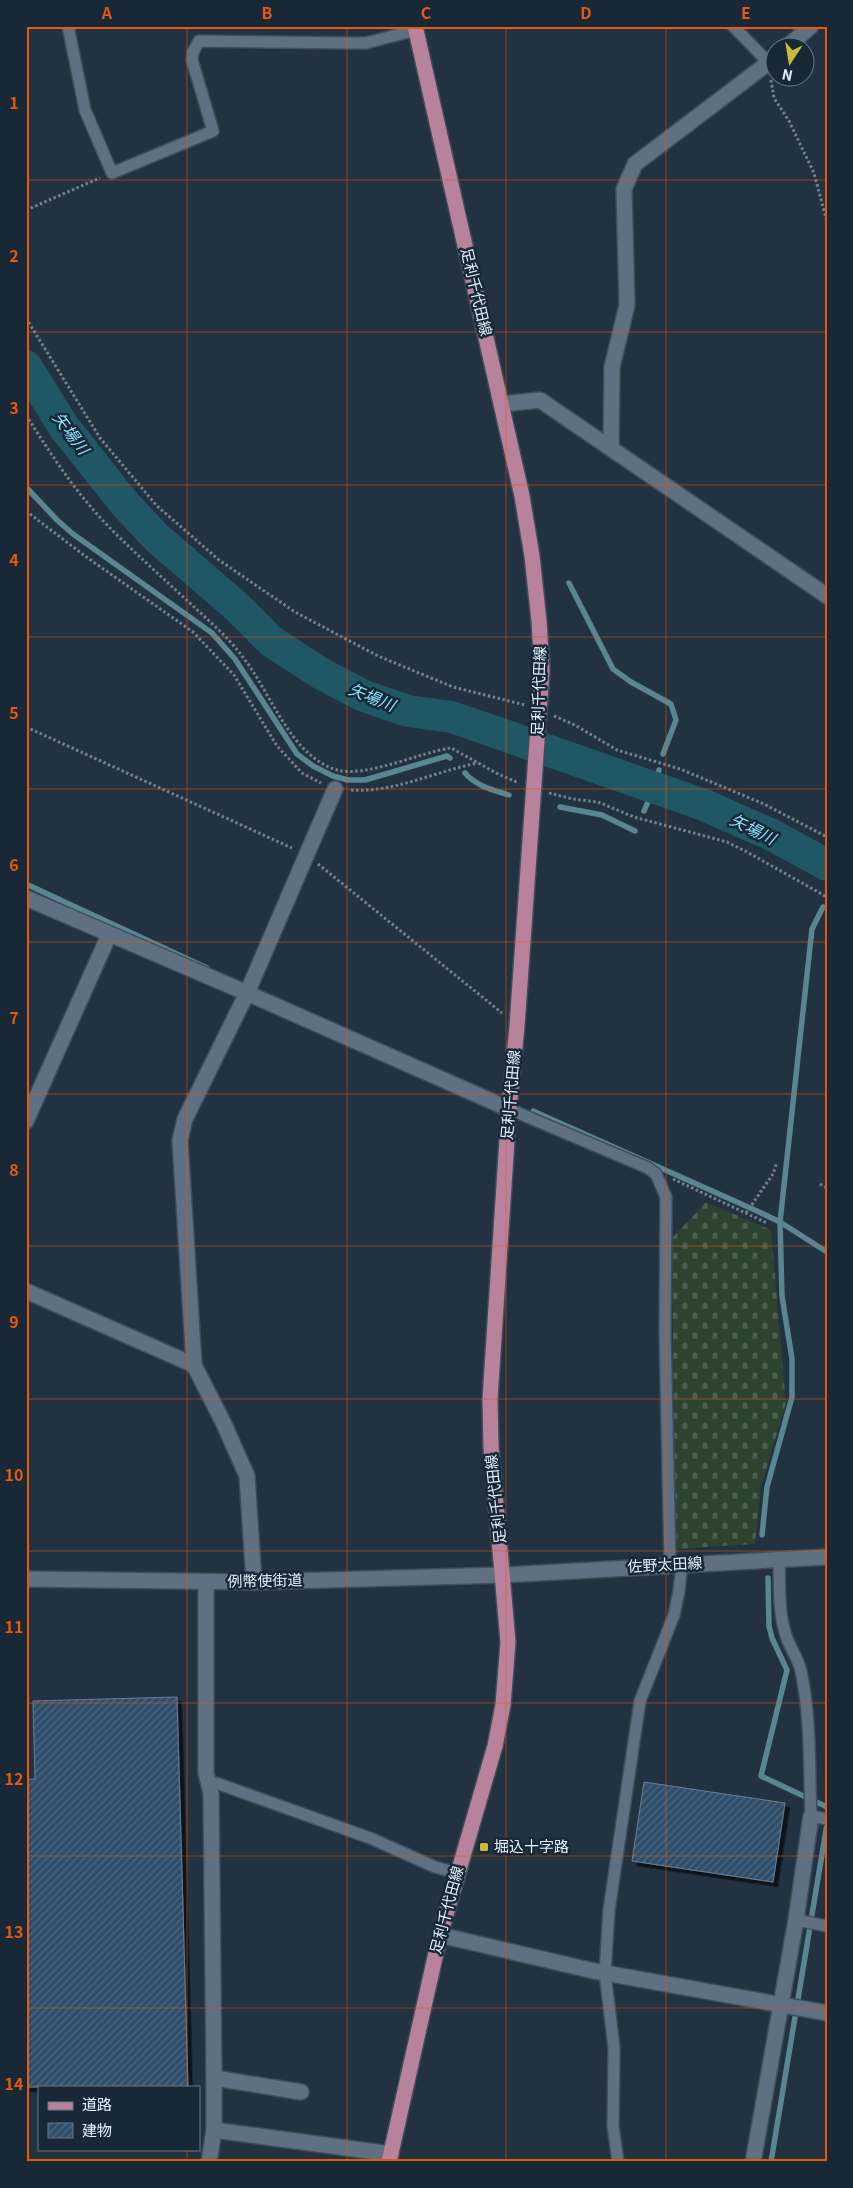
<svg xmlns="http://www.w3.org/2000/svg" width="853" height="2188" viewBox="0 0 853 2188" font-family="Georgia,'Noto Sans JP',serif">
	<style>
		.cemetery { fill: url(#cemetery-stones) }
		.lines { fill: none; stroke-linecap: round; stroke-linejoin: round }
		.stream { stroke: #5a8592; stroke-width: 5.5 }
		.river { stroke: #1f5765; stroke-width: 32 }
		.building { fill: url(#building-hatch); stroke: #6b7e90; filter: url(#shadow) }
		.lane-casing { stroke: #3f4d5a; stroke-width: 14 }
		.street-casing { stroke: #3f4d5a; stroke-width: 18 }
		.secondary-casing { stroke: #3f4d5a; stroke-width: 18 }
		.primary-casing { stroke: #3f4d5a; stroke-width: 18 }
		.path { stroke: #74818e; stroke-width: 3; stroke-dasharray: 2.5 2.5; stroke-linecap: butt }
		.lane { stroke: #5e7082; stroke-width: 11 }
		.street { stroke: #5e7082; stroke-width: 15 }
		.secondary { stroke: #5e7082; stroke-width: 15 }
		.primary { stroke: #b9829c; stroke-width: 15 }
		.grid { fill: none; stroke: #e8590c; stroke-width: 1; stroke-opacity: 0.55 }
		.poi-dot { fill: #cdb938; stroke: #182837; stroke-width: 2 }
		.labels { text-anchor: middle; stroke-width: 5; stroke-linejoin: round; paint-order: stroke }
		.street-label { font-size: 15px; fill: #e5f0fa; stroke: #182837 }
		.poi-label { font-size: 15px; fill: #e5f0fa; stroke: #182837; text-anchor: start }
		.water-label { font-size: 16px; font-style: italic; fill: #8be4fc; stroke: #182837 }
		.neatline { fill: none; stroke: #e8590c; stroke-width: 2 }
		.grid-label { font-size: 16px; text-anchor: middle; font-weight: bold; fill: #e8590c }
	</style>
	<defs>
		<pattern id="cemetery-stones" width="16" height="16" patternUnits="userSpaceOnUse" patternTransform="scale(1.25)"><rect width="16" height="16" fill="#2e432f"/><path d="M2 7V4a2 2 0 0 1 4 0v3zM10 15v-3a2 2 0 0 1 4 0v3z" fill="#4c5e4e"/></pattern>
		<pattern id="building-hatch" width="6" height="6" patternUnits="userSpaceOnUse" patternTransform="scale(1.25)"><rect width="6" height="6" fill="#2f4e6b"/><path d="M-1 1l2-2M0 6l6-6M5 7l2-2" fill="none" stroke="#4d6881"/></pattern>
		<filter id="shadow"><feDropShadow dx="4.5" dy="4.5" stdDeviation="0" flood-color="#0009"/></filter>
	</defs>
	<rect width="100%" height="100%" fill="#223241"/>
	<path class="cemetery" d="M 706,1202 L 771,1230 L 786,1403 L 761,1487 L 755,1544 L 675,1549 L 672,1238 Z"/>
	<g class="lines">
		<g class="stream">
			<path d="M 26,487 L 57,520 L 73,534 L 212,633 L 235,659 L 297,754 L 313,766 L 333,776 L 348,780 L 365,780 L 447,756 L 450,758"/>
			<path d="M 569,583 L 613,669 L 631,682 L 671,704 L 676,720 L 663,754"/>
			<path d="M 465,773 C 476,786 493,790 509,795"/>
			<path d="M 560,807 L 602,815 L 635,831"/>
			<path d="M 644,811 L 654,788 L 659,770"/>
			<path d="M 26,884 L 207,968"/>
			<path d="M 533,1111 L 757,1211 L 780,1222 L 827,1252"/>
			<path d="M 762,1535 L 767,1487 L 792,1397 L 792,1359 L 782,1296 L 780,1222 L 812,929 L 823,907"/>
			<path d="M 768,1578 L 769,1626 L 772,1638 L 787,1670 L 761,1776 L 827,1807"/>
			<path d="M 771,2162 L 827,1824"/>
		</g>
		<path class="river" d="M 26,366 L 64,427 L 125,504 L 157,538 L 236,606 L 271,641 L 320,673 L 364,696 L 408,711 L 452,717 L 704,805 L 772,835 L 827,865"/>
	</g>
	<g class="building">
		<path d="M 177,1697 L 188,2087 L 26,2087 L 26,1779 L 35,1779 L 33,1701 Z"/>
		<path d="M 644,1782 L 785,1803 L 773,1882 L 632,1861 Z"/>
	</g>
	<g class="lines">
		<g class="lane-casing">
			<g id="lane">
				<path d="M 68,26 L 85,110 L 112,173 L 213,131 L 192,60 L 193,52 L 199,41 L 352,43 L 366,43 L 416,30"/>
				<path d="M 733,26 L 769,63"/>
				<path d="M 509,1109 L 648,1168 L 656,1174 L 666,1197 L 665,1331 L 670,1565"/>
				<path d="M 779,1560 C 780,1583 778,1609 785,1632 C 788,1646 798,1657 801,1671 C 811,1718 809,1768 811,1816 L 827,1819"/>
				<path d="M 208,1782 L 219,1784 L 370,1838 L 435,1867 L 457,1873"/>
				<path d="M 796,1920 L 827,1926"/>
				<path d="M 618,2162 L 613,2126 L 614,2048 L 605,1973 L 609,1910 L 640,1701 L 674,1615 L 679,1591 L 682,1564"/>
			</g>
		</g>
		<g class="street-casing">
			<g id="street">
				<path d="M 786,48 L 811,26"/>
				<path d="M 611,448 L 612,367 L 627,305 L 624,189 L 635,164 L 776,57"/>
				<path d="M 26,898 L 247,993 L 509,1109"/>
				<path d="M 26,1121 L 109,935"/>
				<path d="M 26,1291 L 194,1365"/>
				<path d="M 254,1582 L 247,1476 L 224,1424 L 194,1365 L 180,1140 L 185,1119 L 247,993 L 335,789"/>
				<path d="M 206,1583 L 206,1773 L 211,1793 L 214,2078 L 214,2130 L 209,2162"/>
				<path d="M 440,1935 L 594,1971 L 827,2013"/>
				<path d="M 214,2078 L 301,2092"/>
				<path d="M 214,2130 L 391,2154"/>
				<path d="M 753,2162 L 796,1920 L 811,1816"/>
			</g>
		</g>
		<g class="secondary-casing">
			<g id="secondary">
				<path d="M 502,404 L 540,400 L 827,596"/>
				<path d="M 26,1579 L 254,1582 L 503,1575 L 827,1557"/>
			</g>
		</g>
		<g class="primary-casing">
			<path id="primary" d="M 389,2162 L 440,1935 L 495,1746 L 503,1705 L 508,1642 L 491,1447 L 490,1399 L 509,1109 L 517,1026 L 542,670 L 539,621 L 532,556 L 522,496 L 415,26"/>
		</g>
		<g class="path">
			<path d="M 771,80 L 774,98 L 789,121 L 814,173 L 827,222"/>
			<path d="M 26,210 L 100,178"/>
			<path d="M 26,318 L 100,438 L 156,505 L 219,560 L 295,612 L 378,656 L 453,687 L 525,705"/>
			<path d="M 26,415 C 52,456 78,496 112,530 C 138,556 165,580 192,605 C 209,621 228,637 242,656 C 271,692 290,756 337,770 C 366,778 421,752 451,748 L 500,775 L 519,783"/>
			<path d="M 26,511 L 85,556 L 193,632 L 234,675 L 277,746 L 302,773 L 321,783"/>
			<path d="M 554,716 L 575,725 L 617,750 L 680,769 L 764,804 L 827,837"/>
			<path d="M 26,727 L 292,848"/>
			<path d="M 351,790 C 394,793 436,771 478,763"/>
			<path d="M 549,793 L 573,799 L 598,802 L 634,817 L 727,842 L 747,852 L 827,897"/>
			<path d="M 318,864 L 502,1013"/>
			<path d="M 673,1179 L 767,1223"/>
			<path d="M 820,1184 L 827,1188"/>
			<path d="M 746,1213 L 773,1174 L 777,1162"/>
		</g>
		<use href="#lane" class="lane"/>
		<use href="#street" class="street"/>
		<use href="#secondary" class="secondary"/>
		<use href="#primary" class="primary"/>
	</g>
	<path class="grid" d="M 187,26 L 187,2087M 347,26 L 347,2162M 506,26 L 506,2162M 666,26 L 666,2162M 26,180 L 827,180M 26,332 L 827,332M 26,485 L 827,485M 26,637 L 827,637M 26,789 L 827,789M 26,942 L 827,942M 26,1094 L 827,1094M 26,1246 L 827,1246M 26,1399 L 827,1399M 26,1551 L 827,1551M 26,1703 L 827,1703M 26,1856 L 827,1856M 26,2008 L 827,2008M 187,2149 L 187,2162"/>
	<rect class="poi-dot" x="479" y="1842" width="10" height="10" rx="2.5"/>
	<g class="labels">
		<g class="street-label">
			<text transform="translate(476 292) rotate(77)" y="5">足利千代田線</text>
			<text transform="translate(539 691) rotate(-88)" y="5">足利千代田線</text>
			<text transform="translate(511 1095) rotate(-85)" y="5">足利千代田線</text>
			<text transform="translate(496 1499) rotate(-96)" y="5">足利千代田線</text>
			<text transform="translate(665 1565) rotate(-3)" y="5">佐野太田線</text>
			<text transform="translate(265 1581) rotate(-1)" y="5">例幣使街道</text>
			<text transform="translate(447 1910) rotate(-75)" y="5">足利千代田線</text>
		</g>
		<g class="poi-label">
			<text x="494" y="1852">堀込十字路</text>
		</g>
		<g class="water-label">
			<text transform="translate(71 433) rotate(53)" y="6">矢場川</text>
			<text transform="translate(372 697) rotate(22)" y="6">矢場川</text>
			<text transform="translate(753 829) rotate(26)" y="6">矢場川</text>
		</g>
	</g>
	<rect width="853" height="2188" fill="none" stroke="#182837" stroke-width="55"/>
	<rect x="38" y="2086" width="162" height="65" fill="#182837" stroke="#6a7885"/>
	<rect x="48" y="2102" width="25" height="8" fill="#b9829c" stroke="#6a7885"/>
	<text x="82" y="2110" font-size="15" fill="#e5f0fa">道路</text>
	<rect x="48" y="2123" width="25" height="15" fill="url(#building-hatch)" stroke="#6a7885"/>
	<text x="82" y="2136" font-size="15" fill="#e5f0fa">建物</text>
	<g transform="translate(790 62) rotate(192)"><circle r="24" fill="#182837" stroke="#6a7885"/>
	<path d="M0-4L9 19L0 12L-9 19Z" fill="#cdb938"/>
	<text y="-8" font-size="14" font-weight="bold" text-anchor="middle" fill="#e5f0fa">N</text>
	</g>
	<rect x="28" y="28" width="798" height="2132" class="neatline"/>
	<g class="grid-label">
		<text x="107" y="19">A</text>
		<text x="267" y="19">B</text>
		<text x="426" y="19">C</text>
		<text x="586" y="19">D</text>
		<text x="746" y="19">E</text>
		<text x="14" y="109">1</text>
		<text x="14" y="262">2</text>
		<text x="14" y="414">3</text>
		<text x="14" y="566">4</text>
		<text x="14" y="719">5</text>
		<text x="14" y="871">6</text>
		<text x="14" y="1024">7</text>
		<text x="14" y="1176">8</text>
		<text x="14" y="1328">9</text>
		<text x="14" y="1481">10</text>
		<text x="14" y="1633">11</text>
		<text x="14" y="1785">12</text>
		<text x="14" y="1938">13</text>
		<text x="14" y="2090">14</text>
	</g>
</svg>
